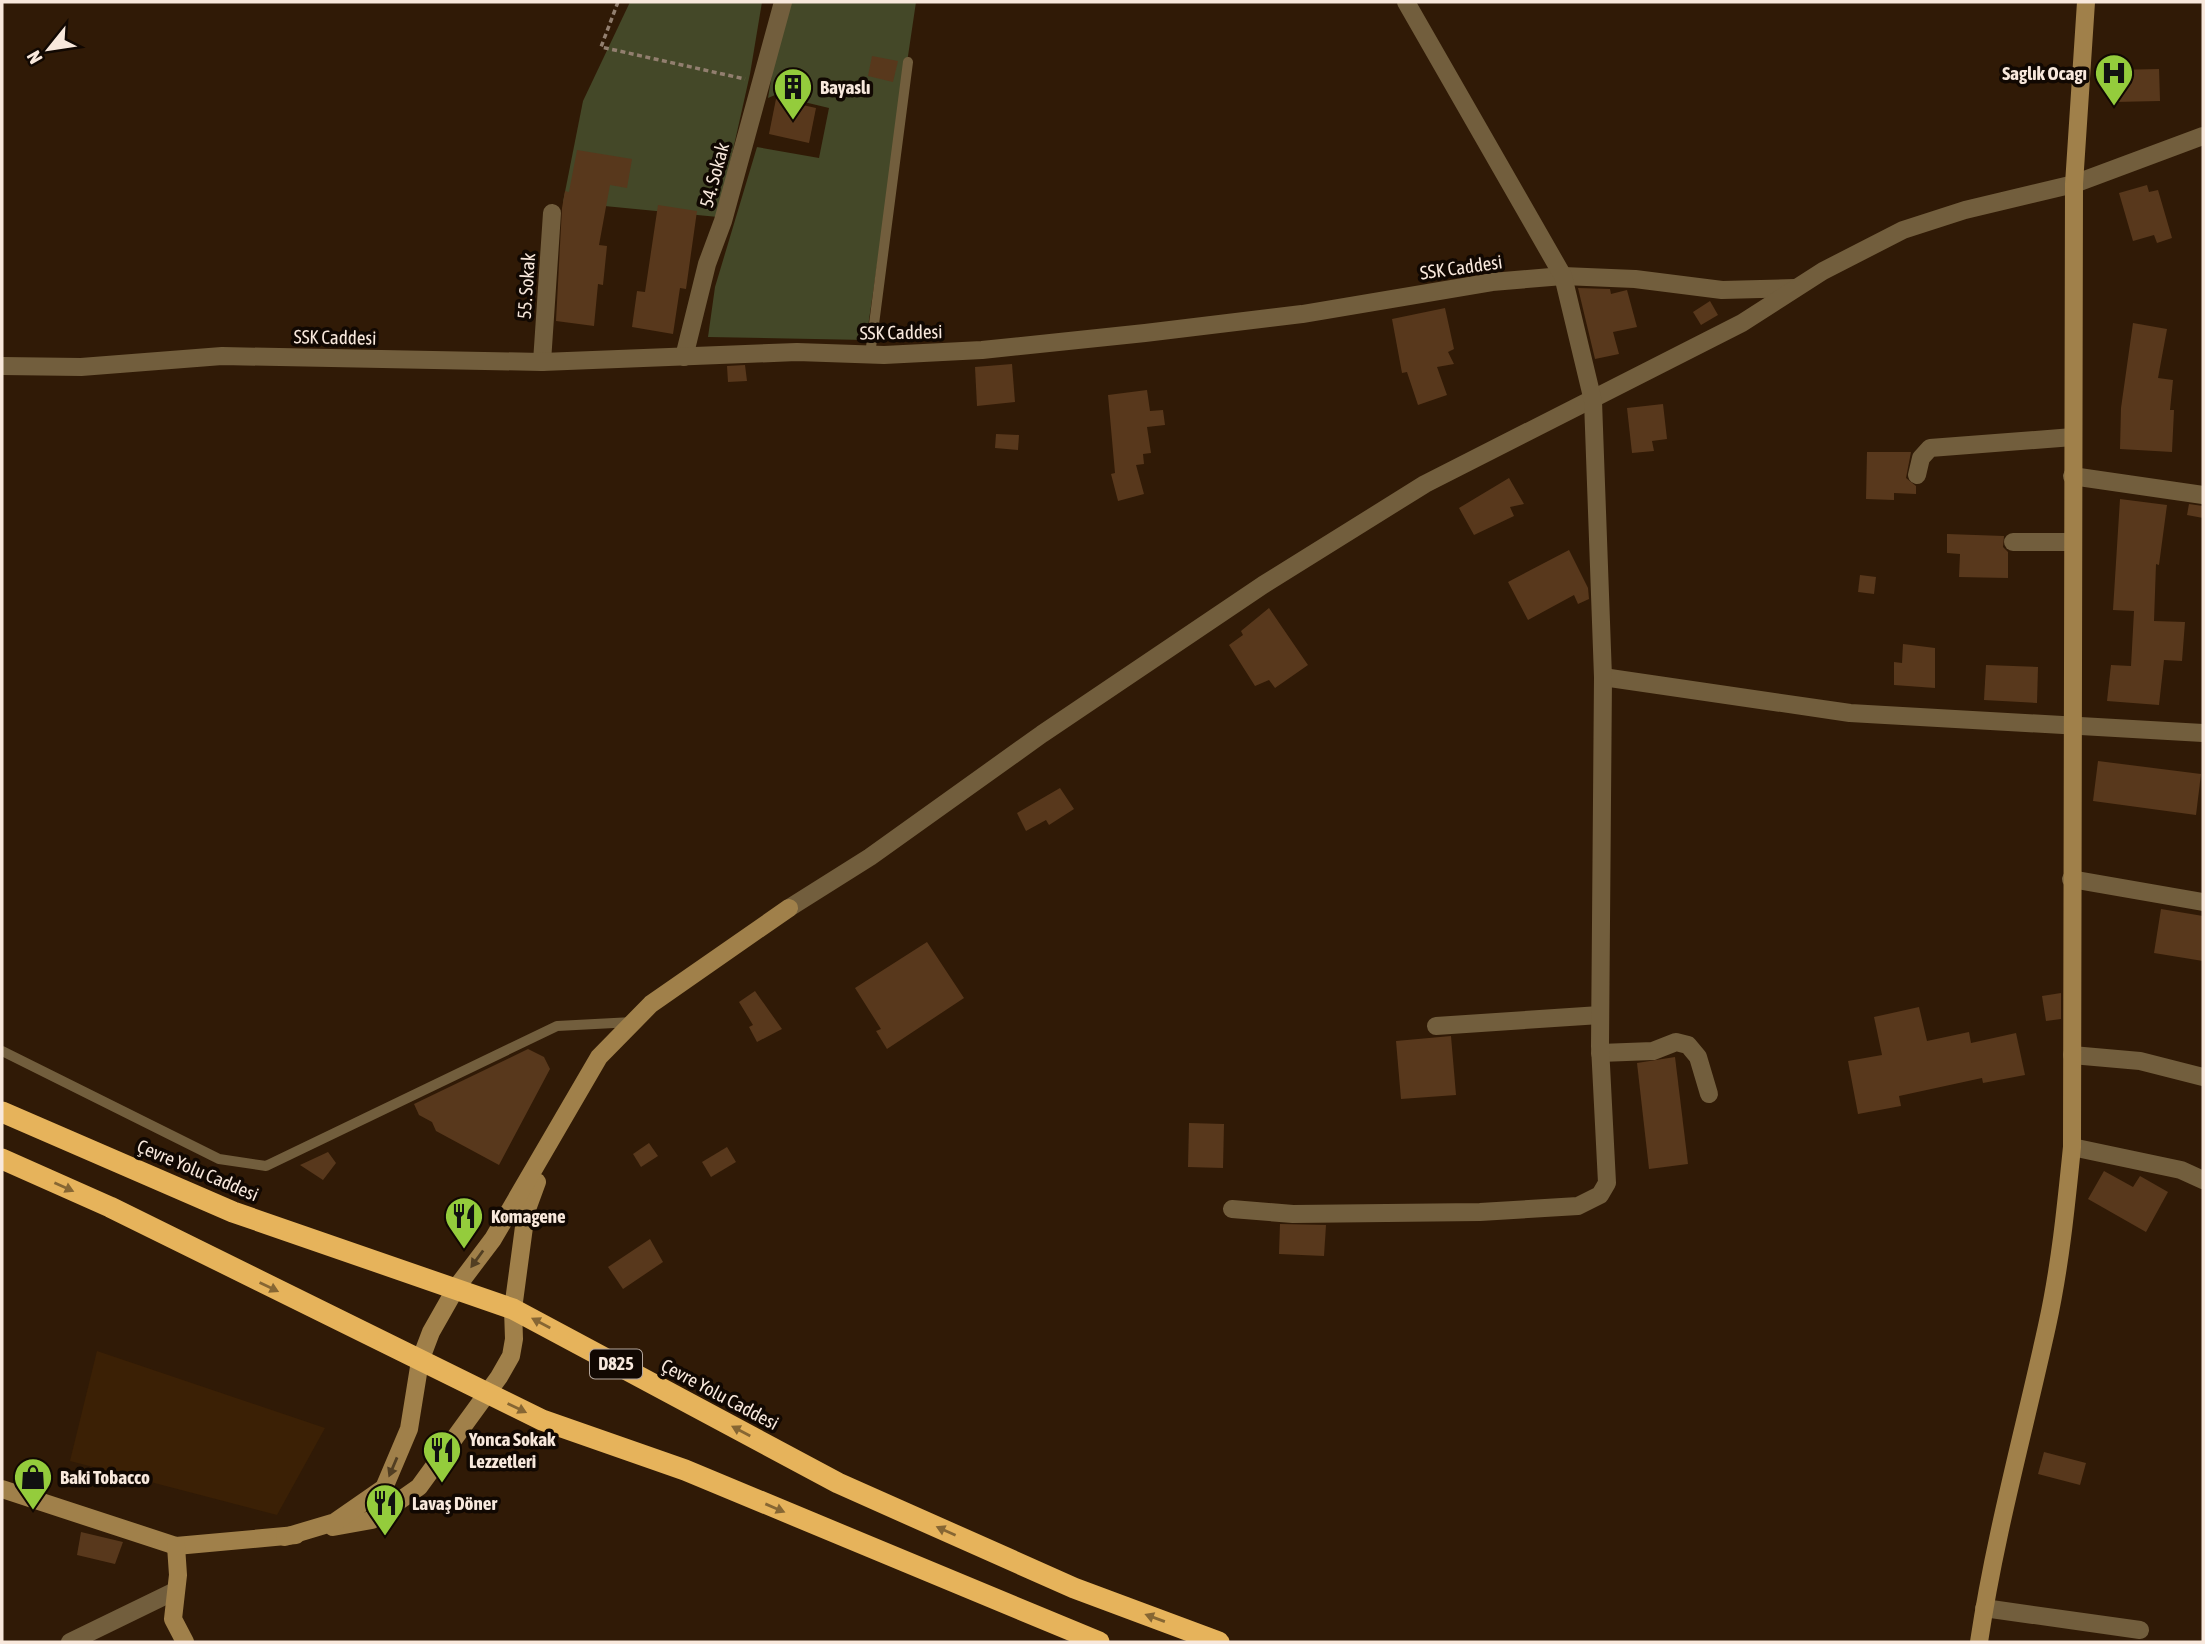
<svg xmlns="http://www.w3.org/2000/svg" width="2205" height="1644" viewBox="0 0 2205 1644" font-family="'Asap Condensed',sans-serif">
	<style>
		.built { fill: #3b2005 }
		.green { fill: #444828 }
		.building { fill: #58381c }
		.lines { fill: none; stroke-linecap: round; stroke-linejoin: round }
		.path { stroke: #927f6f; stroke-width: 3.5; stroke-dasharray: 5 3.5; stroke-linecap: butt }
		.lane { stroke: #725e3d; stroke-width: 10 }
		.street { stroke: #725e3d; stroke-width: 18 }
		.secondary { stroke: #a0804a; stroke-width: 18 }
		.highway { stroke: #e6b35b; stroke-width: 21 }
		.oneway { fill: #866633 }
		.oneway2 { fill: #513e22 }
		.labels { text-anchor: middle; stroke-width: 7; stroke-linejoin: round; paint-order: stroke }
		.shield { fill: #110802; stroke: #b3a59b; stroke-width: 2 }
		.shield-label { font-size: 18px; font-weight: bold; fill: #f8e8dc }
		.poi-label { font-size: 19px; font-weight: bold; fill: #f8e8dc; stroke: #110802; text-anchor: start }
		.street-label { font-size: 19px; fill: #f8e8dc; stroke: #110802 }
	</style>
	<rect width="100%" height="100%" fill="#301a06"/>
	<path class="built" d="M 97,1351 L 325,1428 L 277,1515 L 70,1461 Z"/>
	<g class="green">
		<path d="M 630,2 L 762,2 L 750,74 L 718,217 L 563,202 L 583,101 Z"/>
		<path d="M 784,2 L 916,2 L 866,340 L 708,337 L 715,287 L 757,147 L 819,158 L 829,108 L 775,95 L 768,98 Z"/>
	</g>
	<g class="building">
		<path d="M 872,56 L 898,61 L 893,82 L 868,76 Z"/>
		<path d="M 2159,69 L 2160,101 L 2114,102 L 2114,70 Z"/>
		<path d="M 776,99 L 816,108 L 809,143 L 769,134 Z"/>
		<path d="M 577,150 L 632,159 L 627,188 L 610,185 L 599,245 L 607,246 L 603,285 L 598,284 L 594,326 L 556,321 L 562,208 L 565,191 L 569,192 Z"/>
		<path d="M 2147,185 L 2149,192 L 2158,190 L 2172,238 L 2157,243 L 2154,235 L 2133,241 L 2119,193 Z"/>
		<path d="M 658,205 L 697,211 L 686,289 L 680,288 L 673,334 L 632,327 L 637,291 L 645,292 Z"/>
		<path d="M 1578,288 L 1610,289 L 1611,294 L 1627,290 L 1637,327 L 1613,332 L 1619,354 L 1595,359 Z"/>
		<path d="M 1710,301 L 1718,315 L 1701,325 L 1693,312 Z"/>
		<path d="M 1445,308 L 1454,349 L 1448,352 L 1454,364 L 1437,367 L 1447,395 L 1418,405 L 1407,372 L 1402,373 L 1392,319 Z"/>
		<path d="M 2133,323 L 2167,329 L 2158,378 L 2173,380 L 2170,410 L 2174,410 L 2172,452 L 2120,449 L 2121,408 Z"/>
		<path d="M 1012,364 L 1015,402 L 977,406 L 975,367 Z"/>
		<path d="M 745,365 L 747,381 L 728,382 L 727,366 Z"/>
		<path d="M 1147,390 L 1150,411 L 1163,410 L 1165,425 L 1147,427 L 1151,453 L 1143,454 L 1144,464 L 1136,465 L 1144,494 L 1118,501 L 1111,474 L 1115,473 L 1108,395 Z"/>
		<path d="M 1663,404 L 1667,439 L 1652,441 L 1654,451 L 1632,453 L 1627,408 Z"/>
		<path d="M 996,434 L 1019,435 L 1018,450 L 995,448 Z"/>
		<path d="M 1867,452 L 1911,452 L 1906,478 L 1916,486 L 1916,494 L 1894,493 L 1894,500 L 1866,499 Z"/>
		<path d="M 1509,478 L 1524,504 L 1510,507 L 1514,516 L 1474,535 L 1459,508 Z"/>
		<path d="M 2120,499 L 2167,505 L 2159,565 L 2156,564 L 2154,621 L 2185,622 L 2182,661 L 2164,660 L 2159,705 L 2107,701 L 2111,665 L 2131,666 L 2134,611 L 2113,610 Z"/>
		<path d="M 2189,504 L 2203,506 L 2203,518 L 2187,515 Z"/>
		<path d="M 1947,534 L 2004,536 L 2003,547 L 2008,552 L 2008,578 L 1959,577 L 1960,554 L 1947,553 Z"/>
		<path d="M 1569,550 L 1588,588 L 1589,599 L 1578,604 L 1574,595 L 1528,620 L 1508,582 Z"/>
		<path d="M 1860,575 L 1876,577 L 1874,594 L 1858,592 Z"/>
		<path d="M 1269,608 L 1308,665 L 1275,688 L 1269,680 L 1255,686 L 1229,645 L 1243,635 L 1241,631 Z"/>
		<path d="M 1903,644 L 1935,648 L 1935,688 L 1894,685 L 1894,662 L 1902,663 Z"/>
		<path d="M 1986,665 L 2038,667 L 2037,703 L 1984,700 Z"/>
		<path d="M 2098,761 L 2201,774 L 2196,815 L 2093,801 Z"/>
		<path d="M 1060,788 L 1074,809 L 1049,825 L 1046,820 L 1026,831 L 1017,813 Z"/>
		<path d="M 2161,909 L 2203,916 L 2203,961 L 2154,953 Z"/>
		<path d="M 927,942 L 964,998 L 887,1049 L 876,1031 L 881,1029 L 855,988 Z"/>
		<path d="M 755,991 L 782,1029 L 757,1042 L 749,1027 L 753,1025 L 739,1002 Z"/>
		<path d="M 2061,993 L 2061,1019 L 2046,1021 L 2042,996 Z"/>
		<path d="M 1919,1007 L 1927,1041 L 1969,1032 L 1971,1043 L 2016,1033 L 2025,1075 L 1983,1083 L 1982,1078 L 1899,1096 L 1901,1106 L 1858,1114 L 1848,1061 L 1882,1055 L 1874,1017 Z"/>
		<path d="M 1451,1036 L 1456,1095 L 1401,1099 L 1396,1041 Z"/>
		<path d="M 528,1049 L 544,1057 L 550,1069 L 499,1165 L 436,1131 L 432,1122 L 419,1115 L 414,1104 Z"/>
		<path d="M 1675,1057 L 1688,1164 L 1649,1169 L 1637,1063 Z"/>
		<path d="M 1189,1123 L 1224,1124 L 1223,1168 L 1188,1167 Z"/>
		<path d="M 649,1143 L 658,1156 L 641,1167 L 633,1154 Z"/>
		<path d="M 727,1147 L 736,1162 L 711,1177 L 702,1162 Z"/>
		<path d="M 328,1152 L 336,1163 L 323,1180 L 300,1165 Z"/>
		<path d="M 2104,1171 L 2133,1187 L 2140,1176 L 2168,1192 L 2146,1232 L 2088,1199 Z"/>
		<path d="M 1280,1224 L 1326,1225 L 1324,1256 L 1279,1254 Z"/>
		<path d="M 650,1239 L 663,1262 L 623,1289 L 608,1267 Z"/>
		<path d="M 2044,1452 L 2086,1463 L 2080,1485 L 2038,1474 Z"/>
		<path d="M 81,1532 L 123,1542 L 115,1564 L 77,1555 Z"/>
	</g>
	<g class="lines">
		<path class="path" d="M 618,2 L 601,47 L 745,79"/>
		<g class="lane">
			<path d="M 870,355 L 908,62"/>
			<path d="M 2,1051 L 219,1159 L 266,1166 L 557,1026 L 633,1022"/>
		</g>
		<g class="street">
			<path d="M 684,357 L 707,264 L 723,221 L 783,2"/>
			<path d="M 542,362 L 552,213"/>
			<path d="M 2,366 L 81,367 L 222,356 L 542,362 L 797,352 L 884,355 L 982,350 L 1145,333 L 1302,314 L 1492,282 L 1563,276 L 1635,279 L 1722,290 L 1795,288"/>
			<path d="M 1917,475 L 1921,458 L 1930,448 L 2073,437"/>
			<path d="M 2072,476 L 2203,495"/>
			<path d="M 2013,542 L 2072,542"/>
			<path d="M 1603,677 L 1850,713 L 2203,733"/>
			<path d="M 2071,879 L 2203,902"/>
			<path d="M 789,908 L 870,857 L 1042,734 L 1263,585 L 1425,484 L 1742,323 L 1823,271 L 1903,230 L 1965,210 L 2074,184 L 2203,136"/>
			<path d="M 1436,1026 L 1600,1015"/>
			<path d="M 1600,1053 L 1653,1051 L 1676,1042 L 1688,1045 L 1698,1057 L 1709,1094"/>
			<path d="M 2072,1055 L 2140,1061 L 2203,1077"/>
			<path d="M 2072,1147 L 2181,1170 L 2203,1180"/>
			<path d="M 1232,1209 L 1293,1214 L 1480,1212 L 1578,1206 L 1600,1195 L 1607,1183 L 1600,1046 L 1603,677 L 1593,401 L 1563,276 L 1406,2"/>
			<path d="M 1984,1608 L 2140,1630"/>
			<path d="M 70,1642 L 175,1591"/>
		</g>
		<g class="secondary">
			<path d="M 2,1489 L 176,1546 L 296,1535"/>
			<path d="M 333,1527 L 372,1520 L 419,1487 L 499,1377 L 511,1356 L 514,1339 L 513,1309 L 526,1212 L 537,1182"/>
			<path d="M 285,1537 L 335,1522 L 384,1488 L 409,1429 L 420,1361 L 431,1332 L 456,1288 L 493,1239 L 599,1057 L 651,1004 L 789,908"/>
			<path d="M 176,1546 L 178,1575 L 173,1619 L 185,1642"/>
			<path d="M 1979,1642 C 1995,1535 2024,1431 2047,1326 C 2060,1267 2066,1207 2072,1147 L 2074,184 L 2086,2"/>
		</g>
		<g class="highway">
			<path d="M 2,1112 L 233,1212 L 513,1309 L 838,1483 L 1074,1588 L 1219,1642"/>
			<path d="M 2,1159 L 110,1207 L 542,1420 L 685,1470 L 1099,1642"/>
		</g>
	</g>
	<defs><path id="oneway-solid" d="M-6-.8H1V-3.2L6.5 0L1 3.2V.8H-6Z" transform="scale(1.75)"/></defs>
	<g class="oneway">
		<use href="#oneway-solid" transform="translate(64 1187) rotate(24)"/>
		<use href="#oneway-solid" transform="translate(269 1287) rotate(26)"/>
		<use href="#oneway-solid" transform="translate(541 1323) rotate(-152)"/>
		<use href="#oneway-solid" transform="translate(517 1408) rotate(26)"/>
		<use href="#oneway-solid" transform="translate(741 1431) rotate(-152)"/>
		<use href="#oneway-solid" transform="translate(775 1508) rotate(23)"/>
		<use href="#oneway-solid" transform="translate(946 1531) rotate(-156)"/>
		<use href="#oneway-solid" transform="translate(1155 1618) rotate(-160)"/>
	</g>
	<g class="oneway2">
		<use href="#oneway-solid" transform="translate(477 1259) rotate(126)"/>
		<use href="#oneway-solid" transform="translate(393 1467) rotate(113)"/>
	</g>
	<defs>
		<g id="hospital-pin" transform="scale(2.0125)"><path d="M0 17L-7.5 6A9.5 9.5 0 1 1 7.5 6Z" fill="#94cc3c" stroke="#110802"/><path d="M-5-5h3v3.5h4V-5h3V5h-3V1.5h-4V5h-3Z" fill="#111"/></g>
		<g id="building-pin" transform="scale(2.0125)"><path d="M0 17L-7.5 6A9.5 9.5 0 1 1 7.5 6Z" fill="#94cc3c" stroke="#110802"/><path d="M-4-6H4V6H1V3H-1V6H-4ZM-2.5-4.3h1.7v1.8h-1.7ZM.8-4.3h1.7v1.8H.8ZM-2.5-1h1.7V.8h-1.7ZM.8-1h1.7V.8H.8Z" fill="#111"/></g>
		<g id="restaurant-pin" transform="scale(2.0125)"><path d="M0 17L-7.5 6A9.5 9.5 0 1 1 7.5 6Z" fill="#94cc3c" stroke="#110802"/><path d="M-5-6h1v4h1v-4h1v4h1v-4h1v5L-1.5 .5V6h-2V.5L-5-1ZM5-6V6H3V1.5H1.5Q1.5-4 5-6Z" fill="#111"/></g>
		<g id="shop-pin" transform="scale(2.0125)"><path d="M0 17L-7.5 6A9.5 9.5 0 1 1 7.5 6Z" fill="#94cc3c" stroke="#110802"/><path d="M-5-2.5h2.3a2.7 3.5 0 0 1 5.4 0H5L5.5 6h-11ZM-1.5-2.5h3a1.5 2.3 0 0 0-3 0Z" fill="#111"/></g>
	</defs>
	<g fill-rule="evenodd">
		<use href="#hospital-pin" x="2114" y="73"/>
		<use href="#building-pin" x="793" y="87"/>
		<use href="#restaurant-pin" x="464" y="1216"/>
		<use href="#restaurant-pin" x="442" y="1450"/>
		<use href="#shop-pin" x="33" y="1477"/>
		<use href="#restaurant-pin" x="385" y="1503"/>
	</g>
	<g class="labels">
		<rect class="shield" x="590" y="1349.5" width="52" height="29" rx="5"/>
		<g class="shield-label">
			<text x="616" y="1370">D825</text>
		</g>
		<g class="poi-label">
			<text x="2087" y="80" text-anchor="end">Saglık Ocagı</text>
			<text x="820" y="94">Bayaslı</text>
			<text x="491" y="1223">Komagene</text>
			<text x="469" y="1446">Yonca Sokak<tspan x="469" dy="22">Lezzetleri</tspan></text>
			<text x="60" y="1484">Baki Tobacco</text>
			<text x="412" y="1510">Lavaş Döner</text>
		</g>
		<g class="street-label">
			<text transform="translate(714 175) rotate(-75)" y="7">54. Sokak</text>
			<text transform="translate(1461 267) rotate(-8)" y="7">SSK Caddesi</text>
			<text transform="translate(526 286) rotate(-86)" y="7">55. Sokak</text>
			<text transform="translate(901 332) rotate(-1)" y="7">SSK Caddesi</text>
			<text transform="translate(335 337) rotate(1)" y="7">SSK Caddesi</text>
			<text transform="translate(198 1170) rotate(23)" y="7">Çevre Yolu Caddesi</text>
			<text transform="translate(720 1394) rotate(28)" y="7">Çevre Yolu Caddesi</text>
		</g>
	</g>
	<rect width="2205" height="1644" fill="none" stroke="#f8e8dc" stroke-width="7"/>
	<g transform="translate(49 49) rotate(240)" stroke="#110802" stroke-width="5" paint-order="stroke">
	<path d="M0-5L12 26L0 18L-12 26Z" fill="#f8e8dc"/>
	<text y="-10" font-size="19" font-weight="bold" text-anchor="middle" fill="#f8e8dc">N</text>
	</g>
</svg>
